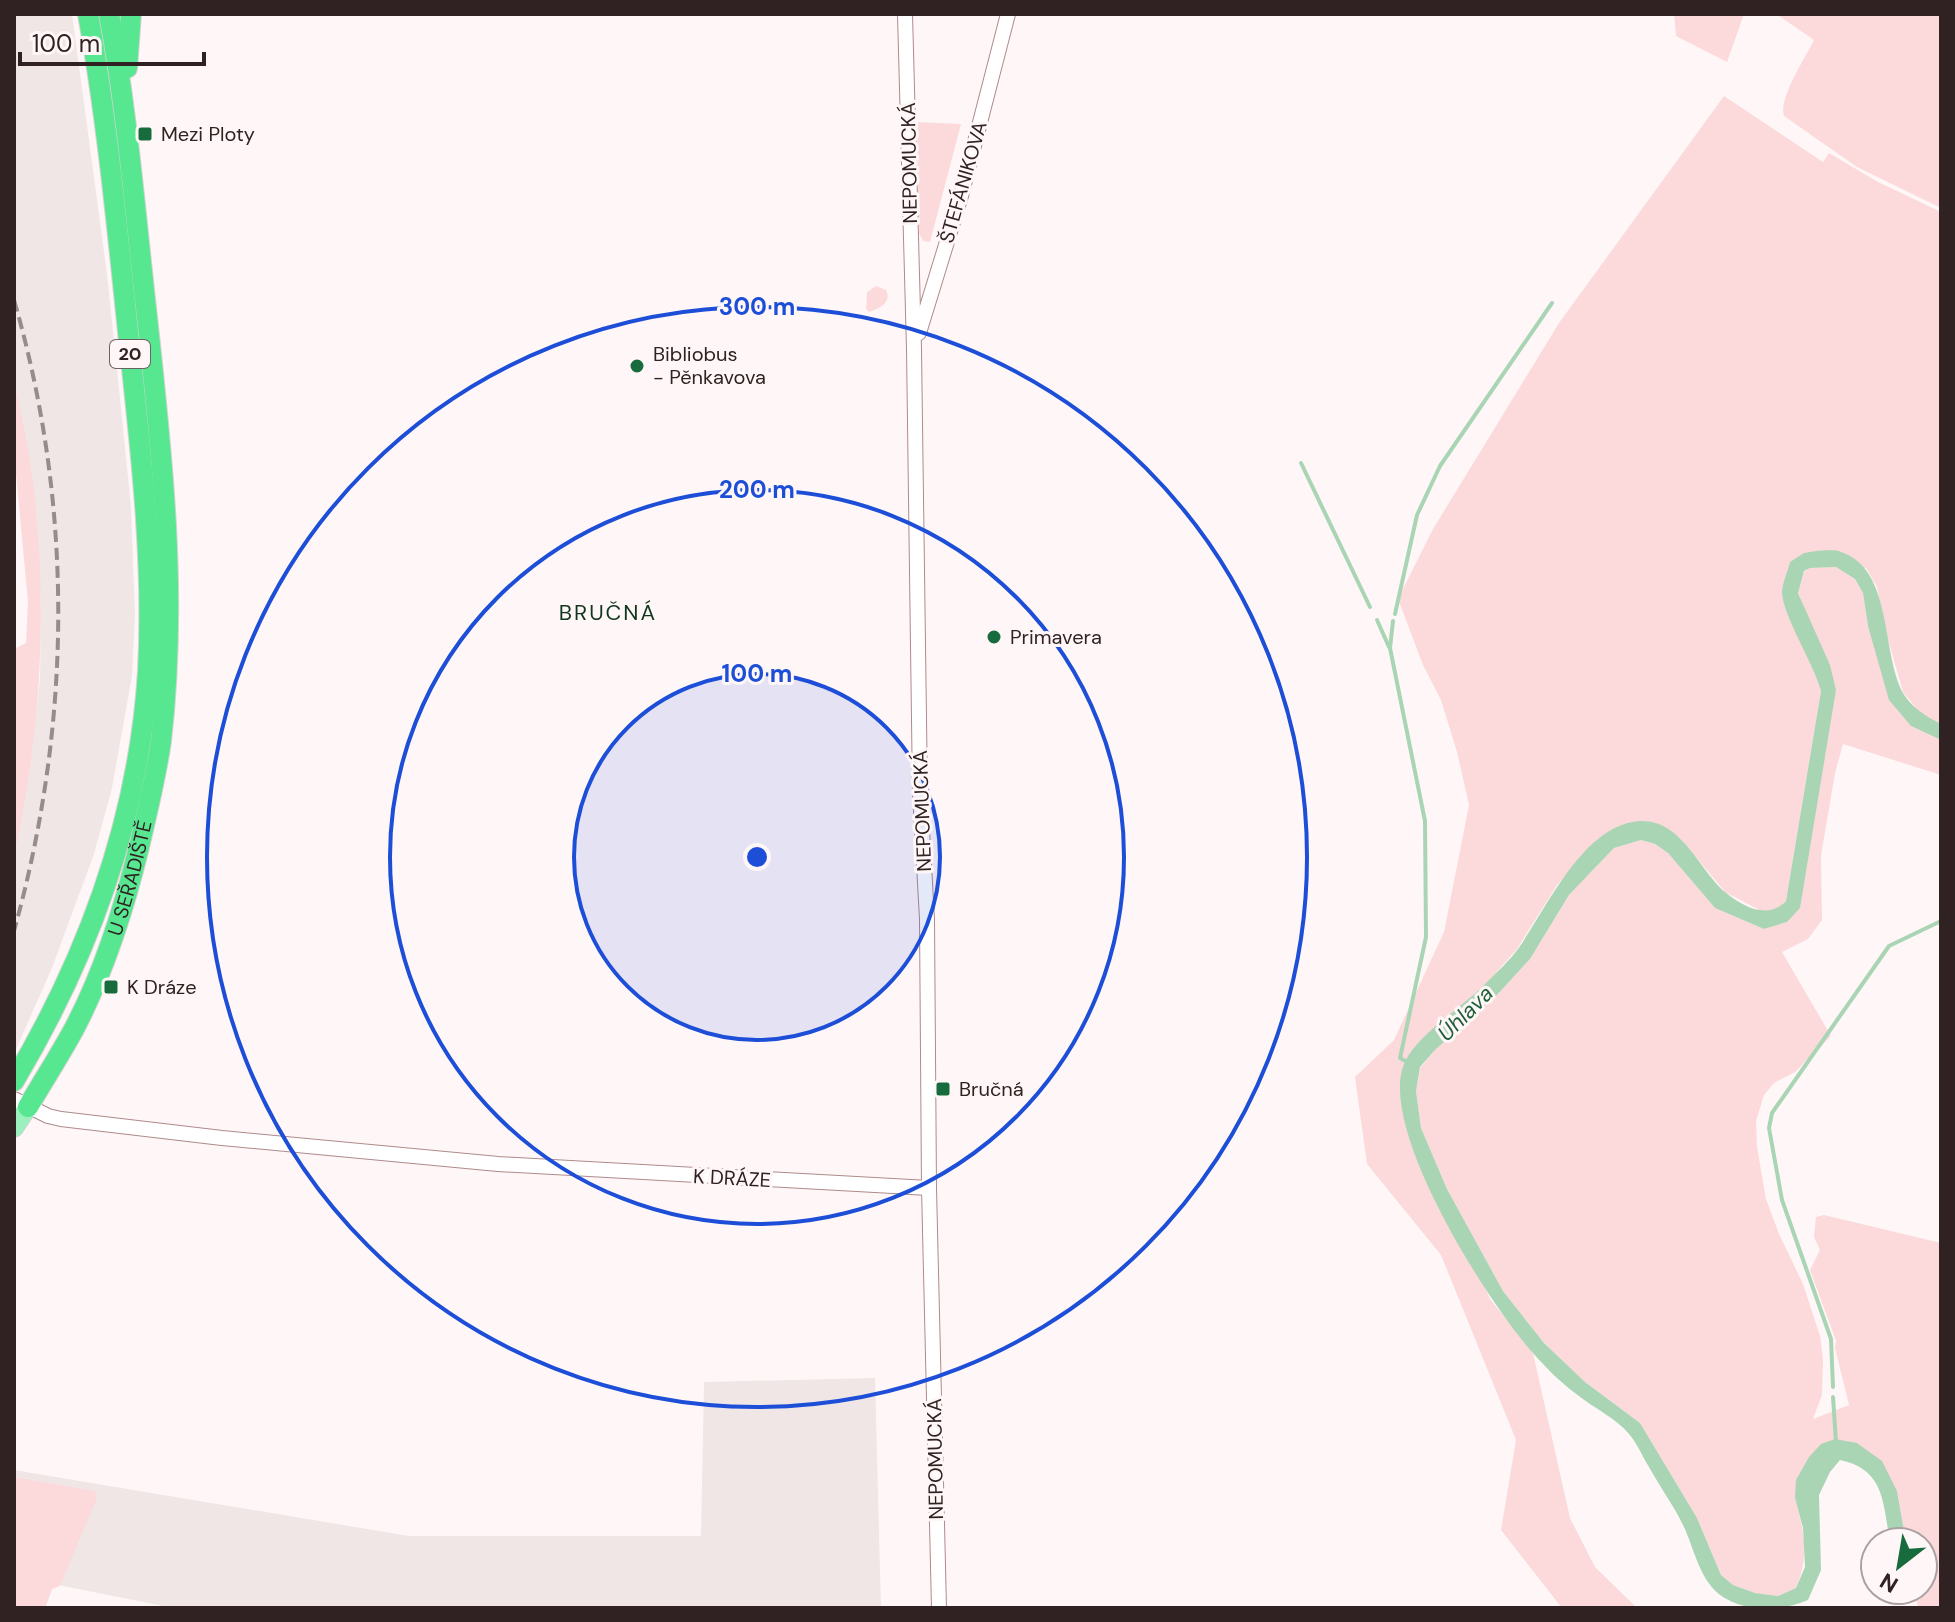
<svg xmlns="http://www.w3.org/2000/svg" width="1955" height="1622" viewBox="0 0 1955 1622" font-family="'DM Sans',sans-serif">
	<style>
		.built { fill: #f0e6e6 }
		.green { fill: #fcdadb }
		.water { fill: #a9d5b5 }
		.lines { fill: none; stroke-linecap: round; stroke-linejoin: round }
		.stream { stroke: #a9d5b5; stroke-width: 4 }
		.minor-casing { stroke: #af8a8b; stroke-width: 16 }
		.major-casing { stroke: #d6d3d3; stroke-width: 20 }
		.highway-casing { stroke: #d6d3d3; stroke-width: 22 }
		.minor { stroke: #fff; stroke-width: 14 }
		.major { stroke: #9af1bd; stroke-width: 18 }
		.highway { stroke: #57e791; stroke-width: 20 }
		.rail { stroke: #978b8c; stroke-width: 4; stroke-dasharray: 12 6; stroke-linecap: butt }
		.ring { fill: none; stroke: #1d4ed8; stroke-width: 4 }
		.poi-dot { fill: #176b3c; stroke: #fff7f7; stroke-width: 3 }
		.labels { text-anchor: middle; stroke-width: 6; stroke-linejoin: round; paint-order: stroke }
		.shield { fill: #fff7f7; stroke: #6e6162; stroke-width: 2 }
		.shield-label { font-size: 18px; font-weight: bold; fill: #302122 }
		.poi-label { font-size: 20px; fill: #302122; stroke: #fff7f7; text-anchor: start }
		.street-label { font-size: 20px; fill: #302122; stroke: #fff7f7 }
		.neighbourhood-label { font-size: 22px; letter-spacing: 2px; fill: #10361e; stroke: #fff7f7 }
		.water-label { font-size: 22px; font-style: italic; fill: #1c5f38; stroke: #fff7f7 }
		.centre { fill: #1d4ed8; stroke: #fff7f7; stroke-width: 4 }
		.ring-label { font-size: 24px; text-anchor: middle; font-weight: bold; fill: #1d4ed8; stroke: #fff7f7; stroke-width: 6; stroke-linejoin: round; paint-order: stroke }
	</style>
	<rect width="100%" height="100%" fill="#fff7f7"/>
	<g class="built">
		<path d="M 14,14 L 72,14 L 107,274 L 121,408 L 131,507 L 135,615 L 132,676 L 112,788 L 94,854 L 52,968 L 14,1054 L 14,857 L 32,751 L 40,677 L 41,608 L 37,522 L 31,466 L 14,382 Z"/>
		<path d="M 875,1378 L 881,1608 L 173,1608 L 58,1585 L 52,1589 L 45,1608 L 14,1608 L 14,1470 L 409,1536 L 701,1536 L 704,1382 Z"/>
	</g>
	<g class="green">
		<path d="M 1674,14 L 1744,14 L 1727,62 L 1676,36 Z"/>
		<path d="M 1776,14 L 1941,14 L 1941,208 L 1857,167 L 1784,116 C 1778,98 1806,57 1814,40 Z"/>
		<path d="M 1724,96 L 1823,162 L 1829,153 L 1878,182 L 1941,212 L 1941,724 L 1921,714 L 1903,692 L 1883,622 L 1877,587 L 1866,568 L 1804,553 L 1789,615 L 1815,670 L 1821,691 L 1786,901 L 1779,908 L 1765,913 L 1725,892 L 1680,838 L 1667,829 L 1605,835 L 1591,848 L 1557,885 L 1517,949 L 1485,985 L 1424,1039 L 1405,1061 L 1400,1090 L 1490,1299 L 1533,1353 L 1570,1518 L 1595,1567 L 1637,1608 L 1562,1608 L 1501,1530 L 1516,1440 L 1441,1255 L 1367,1164 L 1355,1077 L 1394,1040 L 1444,932 L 1469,805 L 1457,752 L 1441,700 L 1423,665 L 1398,599 L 1433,529 L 1559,323 Z"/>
		<path d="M 916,122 L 961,124 L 930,242 L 923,241 L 919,233 Z"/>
		<path d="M 876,286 L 886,290 C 892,303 880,308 869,312 L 866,309 L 867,292 Z"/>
		<path d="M 14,382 C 20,410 27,438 31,466 C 49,596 42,729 14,857 L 14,649 L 26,643 L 28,602 L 14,452 Z"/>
		<path d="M 1836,567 L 1855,579 L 1863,593 L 1868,626 L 1911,726 L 1941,740 L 1941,775 L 1843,744 L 1835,773 L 1821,856 L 1822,920 L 1808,939 L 1782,952 L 1831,1036 L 1795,1072 L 1774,1083 L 1764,1095 L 1756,1121 L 1757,1147 L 1766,1199 L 1779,1234 L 1803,1284 L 1820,1336 L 1823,1360 L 1822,1395 L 1813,1419 L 1849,1405 L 1835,1348 L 1836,1341 L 1810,1270 L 1820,1250 L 1814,1237 L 1816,1217 L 1824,1215 L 1941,1243 L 1941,1608 L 1918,1608 L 1915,1590 L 1923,1590 L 1923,1542 L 1906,1542 L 1897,1491 L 1857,1443 L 1795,1498 C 1804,1531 1810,1556 1796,1588 L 1778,1596 L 1755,1593 L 1733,1585 L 1721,1575 L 1697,1518 L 1640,1423 L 1585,1382 L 1544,1343 L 1503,1291 L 1447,1189 L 1421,1128 L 1416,1091 L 1420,1068 L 1435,1050 L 1496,996 L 1530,959 L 1569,895 L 1614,848 L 1641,840 L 1655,844 L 1668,853 L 1715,908 L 1764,929 L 1787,922 L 1836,690 L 1798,592 L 1804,572 L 1810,568 Z"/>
		<path d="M 14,1477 L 95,1491 L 97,1498 L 60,1586 L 52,1589 L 45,1608 L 14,1608 Z"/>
	</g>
	<path class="water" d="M 1816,551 C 1823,551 1834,549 1841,552 C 1893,569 1881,652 1903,693 C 1912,708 1926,716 1941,724 L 1941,740 L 1911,726 L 1889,700 L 1868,626 L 1863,593 L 1855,579 L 1836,567 L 1810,568 L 1804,571 L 1798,593 L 1830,665 L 1836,690 L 1800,908 L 1787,922 L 1764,929 L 1715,908 L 1668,853 L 1655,844 L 1641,840 L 1614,848 L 1569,895 L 1530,959 L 1496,996 L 1435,1050 L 1420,1067 L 1416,1091 L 1421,1128 L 1447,1189 L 1503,1291 L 1544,1343 L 1585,1382 L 1640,1423 L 1697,1518 L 1721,1575 L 1733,1585 L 1755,1593 L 1778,1596 L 1796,1588 L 1805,1567 L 1803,1528 L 1795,1498 L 1796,1480 L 1809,1457 L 1821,1444 L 1835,1439 L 1857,1443 L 1882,1461 L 1897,1491 L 1906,1542 L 1890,1542 C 1883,1504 1885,1469 1840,1460 L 1830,1472 L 1819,1495 L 1821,1570 L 1808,1600 C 1782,1611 1748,1613 1723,1597 C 1700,1582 1695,1551 1684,1527 C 1674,1506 1660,1487 1649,1467 C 1642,1456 1637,1443 1629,1434 C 1617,1419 1594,1408 1579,1396 C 1562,1384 1546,1368 1533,1353 C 1490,1306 1372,1122 1406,1060 C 1420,1032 1466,1005 1488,981 C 1498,971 1510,960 1518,949 C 1547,908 1584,823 1641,821 C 1682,820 1699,870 1725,892 C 1743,907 1768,920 1786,901 L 1821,691 C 1813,662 1784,618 1782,593 C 1782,584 1788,571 1790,562 L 1804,553 Z"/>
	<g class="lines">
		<g class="stream">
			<path d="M 1301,463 L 1370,607"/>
			<path d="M 1395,614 L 1417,515 L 1440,466 L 1552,303"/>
			<path d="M 1377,620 L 1389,647"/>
			<path d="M 1393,621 L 1390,648 L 1425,821 L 1426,937 L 1400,1058 L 1409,1063"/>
			<path d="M 1833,1387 L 1831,1339 L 1782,1200 L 1769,1128 L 1772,1113 L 1889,946 L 1941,921"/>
			<path d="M 1833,1397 L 1836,1442"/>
		</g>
		<g class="minor-casing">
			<g id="minor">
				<path d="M 905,14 L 914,349 L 920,793 L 927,919 L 929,1188 L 939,1608"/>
				<path d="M 919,333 L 961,196 L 1008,14"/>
				<path d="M 14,1099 L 48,1116 L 61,1119 L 222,1138 L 498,1164 L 929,1188"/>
			</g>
		</g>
		<g class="major-casing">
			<path id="major" d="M 14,1128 L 28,1107"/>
		</g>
		<g class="highway-casing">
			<g id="highway">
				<path d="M 127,68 L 131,14"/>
				<path d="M 14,1081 C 89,955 139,818 148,671 C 154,558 140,444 128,332 C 117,226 107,120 88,14"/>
				<path id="s1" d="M 28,1107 C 43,1081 60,1055 74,1029 C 104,972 124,909 139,847 C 147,812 156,777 161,741 C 178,596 162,451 146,308 C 135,210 127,111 109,14"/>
			</g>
		</g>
		<use href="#minor" class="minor"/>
		<use href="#major" class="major"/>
		<use href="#highway" class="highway"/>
		<path class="rail" d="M 14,300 C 74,507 72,723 14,931"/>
	</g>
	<circle cx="757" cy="857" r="183" fill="#1d4ed8" fill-opacity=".12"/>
	<g class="ring">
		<circle cx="757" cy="857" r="183"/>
		<circle cx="757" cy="857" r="367"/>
		<circle cx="757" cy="857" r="550"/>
	</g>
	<g class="poi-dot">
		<rect x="137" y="126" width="16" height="16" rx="4"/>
		<circle cx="637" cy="366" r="8"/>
		<circle cx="994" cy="637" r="8"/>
		<rect x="103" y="979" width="16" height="16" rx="4"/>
		<rect x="935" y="1081" width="16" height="16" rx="4"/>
	</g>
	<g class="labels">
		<rect class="shield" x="110" y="340" width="40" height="28" rx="6"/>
		<g class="shield-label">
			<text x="130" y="360">20</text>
		</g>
		<g class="poi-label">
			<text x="161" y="141">Mezi Ploty</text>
			<text x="653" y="361">Bibliobus<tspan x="653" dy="23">- Pěnkavova</tspan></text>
			<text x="1010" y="644">Primavera</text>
			<text x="127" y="994">K Dráze</text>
			<text x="959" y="1096">Bručná</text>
		</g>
		<g class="street-label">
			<text transform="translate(909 163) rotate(-91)" y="7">NEPOMUCKÁ</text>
			<text transform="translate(963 182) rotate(-74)" y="7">ŠTEFÁNIKOVA</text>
			<text transform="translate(922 811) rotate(-92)" y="7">NEPOMUCKÁ</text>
			<text dy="7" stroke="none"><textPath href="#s1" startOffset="252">U SEŘADIŠTĚ</textPath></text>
			<text transform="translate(732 1178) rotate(3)" y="7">K DRÁZE</text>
			<text transform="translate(935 1459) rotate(-91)" y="7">NEPOMUCKÁ</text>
		</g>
		<g class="neighbourhood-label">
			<text x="608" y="620">BRUČNÁ</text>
		</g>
		<g class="water-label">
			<text transform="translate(1465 1013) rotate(-45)" y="8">Úhlava</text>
		</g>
	</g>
	<circle cx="757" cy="857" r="12" class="centre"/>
	<g class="ring-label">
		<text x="757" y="315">300 m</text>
		<text x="757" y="498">200 m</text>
		<text x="757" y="682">100 m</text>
	</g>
	<rect width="1955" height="1622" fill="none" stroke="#302122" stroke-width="32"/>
	<g transform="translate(1899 1566) rotate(211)"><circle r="38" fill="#fff7f7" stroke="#aca1a2" stroke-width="2"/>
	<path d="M0-6L14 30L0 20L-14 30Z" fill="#176b3c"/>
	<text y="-12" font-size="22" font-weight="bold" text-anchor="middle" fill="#302122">N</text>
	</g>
	<path d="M20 52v12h184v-12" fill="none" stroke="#302122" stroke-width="4"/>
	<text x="32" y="52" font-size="24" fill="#302122" stroke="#fff7f7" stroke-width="6" paint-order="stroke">100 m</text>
</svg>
